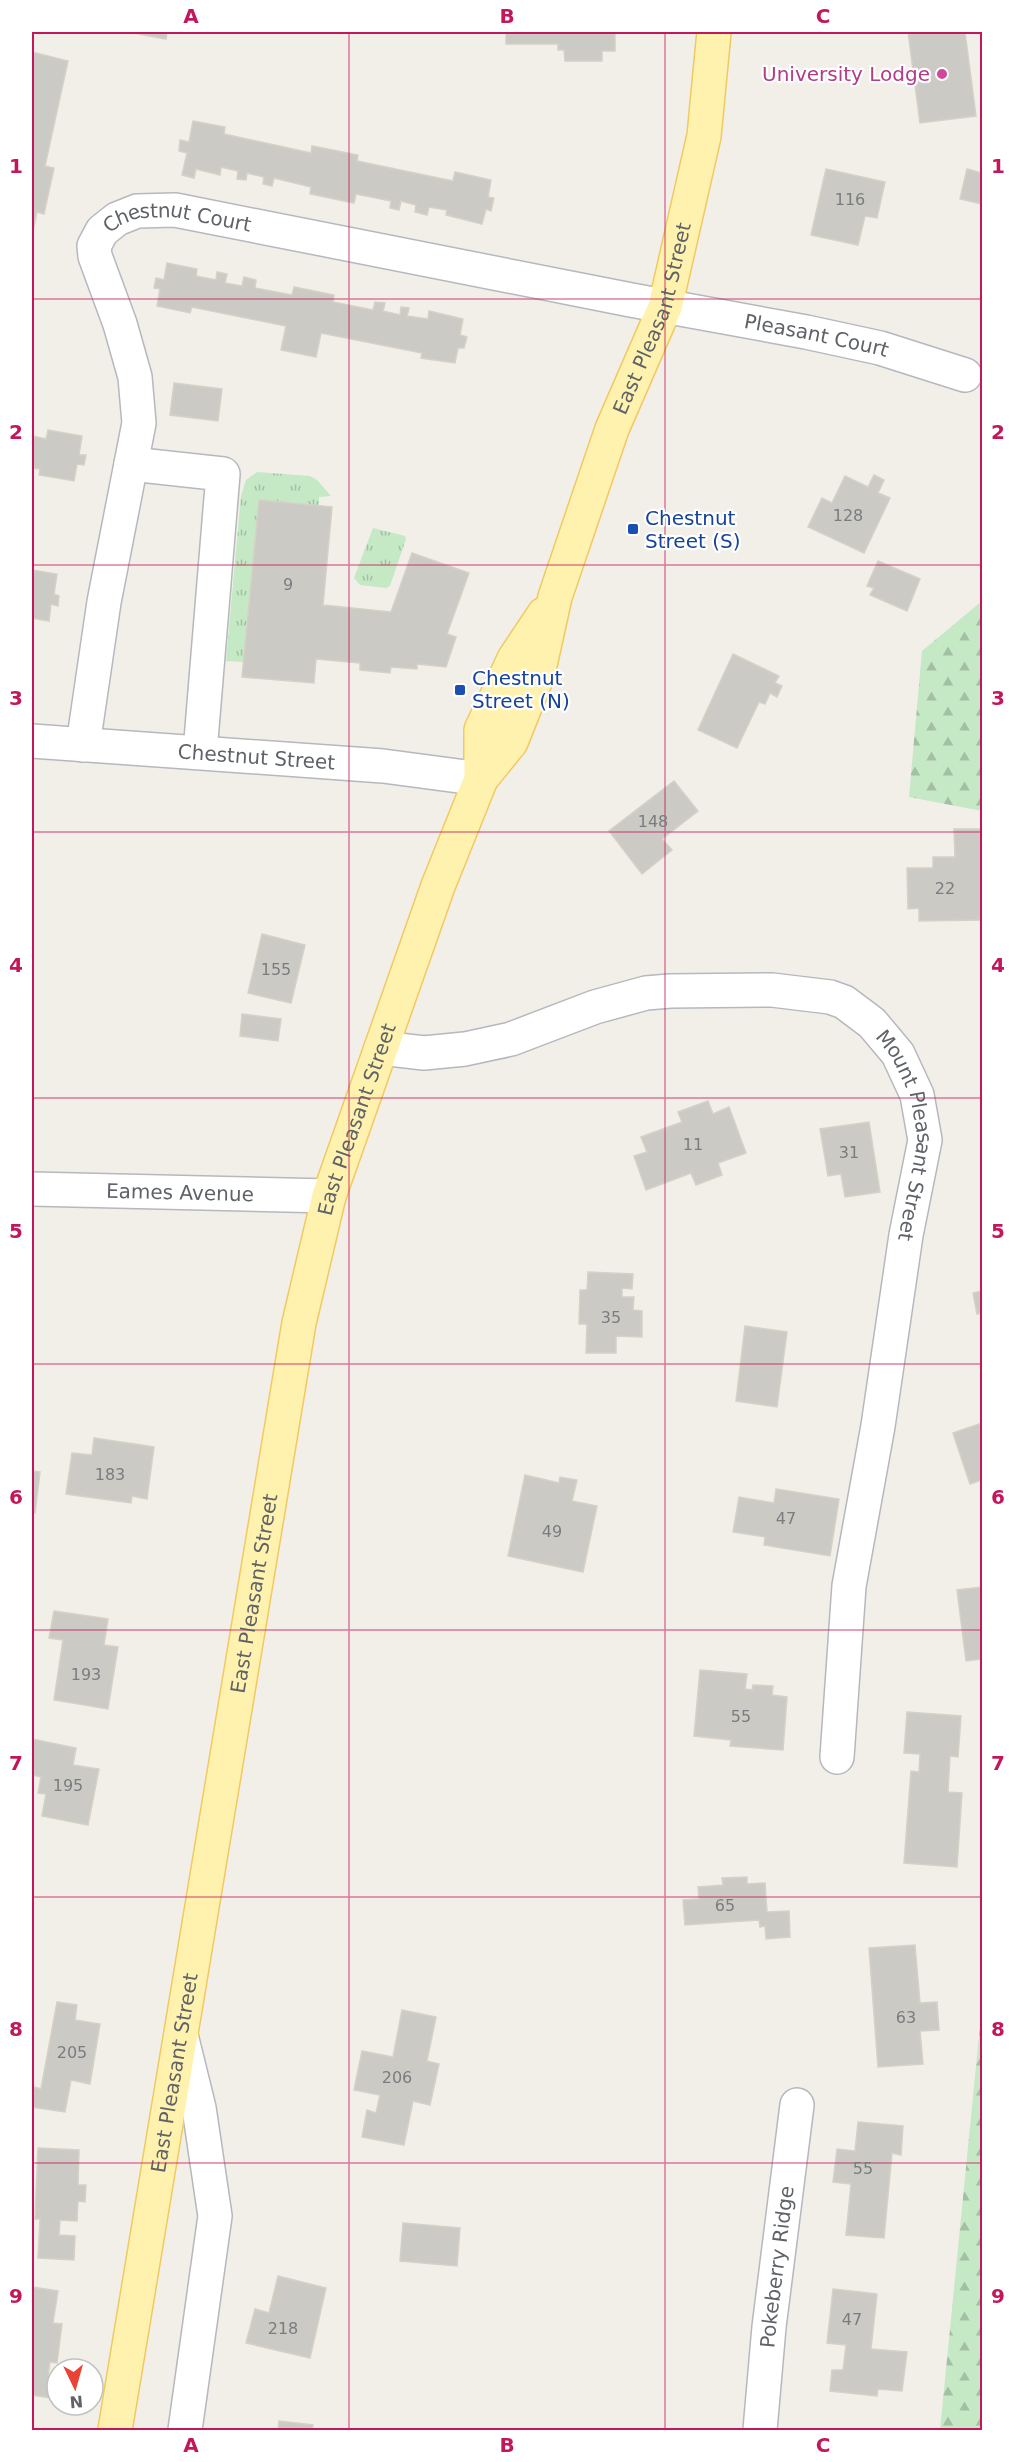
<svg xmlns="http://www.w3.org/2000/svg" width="1014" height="2462" viewBox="0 0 1014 2462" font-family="'DejaVu Sans',sans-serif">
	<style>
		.grass { fill: url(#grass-tufts) }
		.forest { fill: url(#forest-firs) }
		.building { fill: #cccac5; stroke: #d6d1c6; stroke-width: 1.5 }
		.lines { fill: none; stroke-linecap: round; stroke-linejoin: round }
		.minor-casing { stroke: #b5b8bc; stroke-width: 36 }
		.major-casing { stroke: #f2c960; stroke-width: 36 }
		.minor { stroke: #fff; stroke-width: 33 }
		.major { stroke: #fff2af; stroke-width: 33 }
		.grid { fill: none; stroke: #c2185b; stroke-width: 1.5; stroke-opacity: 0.55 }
		.hotel-dot { fill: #d1479c; stroke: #fff; stroke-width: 2 }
		.transit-dot { fill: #1a4fb4; stroke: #fff; stroke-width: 2 }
		.labels { text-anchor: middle; stroke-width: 4.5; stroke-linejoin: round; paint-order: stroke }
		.number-label { font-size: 16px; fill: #7a7d7f }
		.hotel-label { font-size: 20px; fill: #b23c85; stroke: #fff; text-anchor: end }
		.street-label { font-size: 20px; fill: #5f6368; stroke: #fff }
		.transit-label { font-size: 20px; fill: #164399; stroke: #fff; text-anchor: start }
		.neatline { fill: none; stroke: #c2185b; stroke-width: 2 }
		.grid-label { font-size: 20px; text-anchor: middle; font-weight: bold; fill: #c2185b }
	</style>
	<defs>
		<pattern id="grass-tufts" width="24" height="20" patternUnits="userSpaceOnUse" patternTransform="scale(1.5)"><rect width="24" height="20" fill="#c5e8c5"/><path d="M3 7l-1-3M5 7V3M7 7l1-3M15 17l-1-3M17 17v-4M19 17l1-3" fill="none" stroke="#a3c0a4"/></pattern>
		<pattern id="forest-firs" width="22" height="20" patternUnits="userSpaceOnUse" patternTransform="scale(1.5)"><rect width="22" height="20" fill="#c5e8c5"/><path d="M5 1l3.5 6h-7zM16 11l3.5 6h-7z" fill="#a3c0a4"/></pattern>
	</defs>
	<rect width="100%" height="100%" fill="#f1efe8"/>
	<g class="grass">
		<path d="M 257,472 L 310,476 L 317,480 L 331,496 L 319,497 L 319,506 L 243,662 L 226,661 L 241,496 L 246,480 Z"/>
		<path d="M 373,528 L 405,536 L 406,539 L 390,586 L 386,588 L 360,585 L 354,578 Z"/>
	</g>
	<g class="forest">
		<path d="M 982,601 L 982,811 L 909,797 L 922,651 Z"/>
		<path d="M 982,2010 L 982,2430 L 940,2430 L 981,2016 Z"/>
	</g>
	<g class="building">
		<path d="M 128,32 L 167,32 L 166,39 Z"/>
		<path d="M 506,32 L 615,32 L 615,51 L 602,51 L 602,61 L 565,61 L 564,50 L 558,50 L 558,44 L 506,44 Z"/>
		<path d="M 908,32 L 965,32 L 976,116 L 920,123 Z"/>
		<path d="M 32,52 L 68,61 L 45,166 L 54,168 L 44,214 L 37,212 L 32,236 Z"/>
		<path d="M 193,121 L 225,127 L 224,134 L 311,153 L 312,146 L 358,155 L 357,161 L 453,181 L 455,172 L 491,180 L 488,197 L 494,198 L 491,211 L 486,209 L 482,224 L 446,215 L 447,210 L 429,207 L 427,215 L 415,212 L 416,205 L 401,201 L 399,210 L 390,208 L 391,201 L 356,194 L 354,203 L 310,194 L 311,187 L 274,178 L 272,186 L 263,184 L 264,177 L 247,173 L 246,180 L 237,179 L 238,171 L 221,167 L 220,175 L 196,169 L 194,178 L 182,175 L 187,153 L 179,151 L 180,140 L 189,142 Z"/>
		<path d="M 826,169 L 885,182 L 877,218 L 865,216 L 858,245 L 811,235 Z"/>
		<path d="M 967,169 L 982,173 L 982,204 L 960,199 Z"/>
		<path d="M 167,263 L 197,269 L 196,276 L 216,280 L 217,272 L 227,274 L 225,283 L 242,286 L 244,277 L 256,280 L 255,288 L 292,295 L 294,287 L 334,295 L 333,302 L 373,310 L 375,302 L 385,303 L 383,311 L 400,315 L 401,307 L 409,308 L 407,316 L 428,319 L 429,311 L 463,319 L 460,335 L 467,337 L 464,348 L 458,348 L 455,363 L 421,358 L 422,353 L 321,333 L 316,357 L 281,350 L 286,326 L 192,307 L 190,313 L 157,306 L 160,289 L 154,288 L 156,278 L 164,280 Z"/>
		<path d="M 174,383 L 222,389 L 218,421 L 170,415 Z"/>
		<path d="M 48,430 L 82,436 L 79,455 L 86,455 L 84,465 L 77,464 L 74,481 L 39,475 L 40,469 L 32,468 L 32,436 L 46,439 Z"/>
		<path d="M 874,475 L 884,480 L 878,493 L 890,498 L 864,553 L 808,527 L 822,498 L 832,503 L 845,476 L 868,487 Z"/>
		<path d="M 259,500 L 332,507 L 323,605 L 391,612 L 412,553 L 469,573 L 447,634 L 456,637 L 446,667 L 417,664 L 417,669 L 391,667 L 390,673 L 360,670 L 360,663 L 316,659 L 314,683 L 242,677 Z"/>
		<path d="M 878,561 L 920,579 L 907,611 L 870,595 L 874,588 L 867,586 Z"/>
		<path d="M 32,570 L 57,574 L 54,594 L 59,596 L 58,606 L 51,604 L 49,621 L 32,618 Z"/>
		<path d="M 733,654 L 779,676 L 775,683 L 782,686 L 777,697 L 770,693 L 765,704 L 759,702 L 737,748 L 698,730 Z"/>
		<path d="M 674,781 L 698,811 L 662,839 L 672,850 L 642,874 L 609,831 Z"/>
		<path d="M 954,829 L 982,829 L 982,920 L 919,921 L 919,908 L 908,909 L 907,868 L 933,868 L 933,857 L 955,857 Z"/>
		<path d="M 262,934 L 305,945 L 291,1003 L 248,993 Z"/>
		<path d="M 242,1014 L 281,1019 L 278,1041 L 240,1036 Z"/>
		<path d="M 708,1101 L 713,1114 L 729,1107 L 746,1153 L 718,1163 L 722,1175 L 696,1185 L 691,1173 L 646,1190 L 634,1156 L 647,1152 L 641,1137 L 682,1122 L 678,1112 Z"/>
		<path d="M 869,1122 L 880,1192 L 845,1197 L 841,1174 L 828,1176 L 820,1129 Z"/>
		<path d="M 588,1272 L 633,1274 L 632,1289 L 622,1288 L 622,1297 L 634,1297 L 633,1310 L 642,1311 L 642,1337 L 616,1336 L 616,1353 L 586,1353 L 587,1324 L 579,1324 L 580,1290 L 587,1290 Z"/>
		<path d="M 982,1291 L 982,1313 L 977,1314 L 973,1293 Z"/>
		<path d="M 745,1326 L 787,1332 L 777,1407 L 736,1401 Z"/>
		<path d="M 982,1423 L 982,1480 L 970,1484 L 953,1433 Z"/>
		<path d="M 94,1438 L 154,1447 L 147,1499 L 132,1496 L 131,1503 L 66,1494 L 72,1453 L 92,1455 Z"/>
		<path d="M 32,1471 L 40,1472 L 35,1513 L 32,1512 Z"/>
		<path d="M 525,1475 L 559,1483 L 560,1477 L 577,1480 L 572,1501 L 597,1506 L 583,1572 L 508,1556 Z"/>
		<path d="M 776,1489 L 839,1499 L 830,1556 L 764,1545 L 765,1537 L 733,1532 L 739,1497 L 774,1503 Z"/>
		<path d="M 982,1587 L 982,1659 L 966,1661 L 957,1590 Z"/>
		<path d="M 54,1611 L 108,1619 L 104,1645 L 118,1647 L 108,1709 L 54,1700 L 63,1640 L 49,1638 Z"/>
		<path d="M 700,1670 L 747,1674 L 745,1689 L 752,1690 L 753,1685 L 773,1686 L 772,1695 L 787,1697 L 783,1750 L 730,1746 L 731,1740 L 694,1736 Z"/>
		<path d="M 907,1712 L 961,1716 L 958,1757 L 950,1756 L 948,1792 L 962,1793 L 957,1867 L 904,1863 L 911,1771 L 919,1772 L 920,1754 L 904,1753 Z"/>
		<path d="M 32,1739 L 76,1748 L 73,1765 L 99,1769 L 88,1825 L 42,1816 L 46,1794 L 38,1793 L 41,1777 L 32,1775 Z"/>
		<path d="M 747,1877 L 747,1884 L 765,1883 L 767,1912 L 789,1911 L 790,1937 L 766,1939 L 765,1926 L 760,1927 L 759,1920 L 685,1925 L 683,1900 L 699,1899 L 698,1887 L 723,1885 L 722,1878 Z"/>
		<path d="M 915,1945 L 920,2003 L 937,2002 L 939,2030 L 920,2031 L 923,2064 L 878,2067 L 869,1948 Z"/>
		<path d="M 57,2002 L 77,2005 L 75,2020 L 100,2024 L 90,2084 L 71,2080 L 65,2112 L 32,2107 L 34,2087 L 41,2089 Z"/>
		<path d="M 402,2010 L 436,2017 L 427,2061 L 439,2064 L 430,2105 L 413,2101 L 404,2145 L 362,2137 L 367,2110 L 376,2113 L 380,2095 L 354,2090 L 362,2051 L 393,2057 Z"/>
		<path d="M 858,2122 L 903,2126 L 901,2155 L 892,2153 L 884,2238 L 846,2235 L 851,2184 L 833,2182 L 837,2149 L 855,2151 Z"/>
		<path d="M 38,2148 L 79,2150 L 78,2185 L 86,2185 L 85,2202 L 78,2201 L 77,2221 L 60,2220 L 59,2235 L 75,2236 L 74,2260 L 38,2258 L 40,2219 L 35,2219 Z"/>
		<path d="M 403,2223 L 460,2228 L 457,2266 L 400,2261 Z"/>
		<path d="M 278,2276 L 326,2288 L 310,2358 L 246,2343 L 255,2309 L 269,2313 Z"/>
		<path d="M 32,2287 L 58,2291 L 53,2323 L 62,2324 L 57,2363 L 50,2362 L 48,2376 L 54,2377 L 51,2398 L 32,2395 Z"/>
		<path d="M 833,2289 L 877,2294 L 871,2349 L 907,2352 L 902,2391 L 878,2389 L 877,2396 L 830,2391 L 832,2370 L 843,2370 L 846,2345 L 827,2343 Z"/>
		<path d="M 279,2421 L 313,2425 L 312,2430 L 278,2430 Z"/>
	</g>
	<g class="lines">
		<g class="minor-casing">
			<g id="minor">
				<path d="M 131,464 L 223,474 L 200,752"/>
				<path id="s1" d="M 32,741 L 383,766 L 481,779"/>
				<path id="s2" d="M 83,745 L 104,602 L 139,423 L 135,377 L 120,324 L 95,256 L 94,246 L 102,231 L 117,219 L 137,211 L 175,210 L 631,300 L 806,332 L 880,348 L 965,375"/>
				<path id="s3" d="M 381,1048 L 424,1053 L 465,1049 L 511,1039 L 595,1007 L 646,993 L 670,991 L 772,990 L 830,997 L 844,1002 L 872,1023 L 898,1054 L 917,1095 L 925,1140 L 906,1235 L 878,1426 L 849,1586 L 837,1757"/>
				<path id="s4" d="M 32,1189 L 329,1196"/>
				<path d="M 181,2035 L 199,2108 L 215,2216 L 185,2430"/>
				<path id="s5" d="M 760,2430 L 769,2327 L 797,2105"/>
			</g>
		</g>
		<g class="major-casing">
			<g id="major">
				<path d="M 481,779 L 481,730 L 514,659 L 544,614"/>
				<path id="s6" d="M 115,2430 L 299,1323 L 329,1196 L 438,886 L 481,779 L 511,742 L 538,674 L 555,597 L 612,429 L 665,307 L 704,136 L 714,32"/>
			</g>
		</g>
		<use href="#minor" class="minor"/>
		<use href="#major" class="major"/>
	</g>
	<path class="grid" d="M 349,32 L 349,2430M 665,32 L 665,2430M 32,299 L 982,299M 32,565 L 982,565M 32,832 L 982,832M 32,1098 L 982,1098M 32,1364 L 982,1364M 32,1630 L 982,1630M 32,1897 L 982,1897M 32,2163 L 982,2163"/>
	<circle class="hotel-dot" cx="942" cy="74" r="6"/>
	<g class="transit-dot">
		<rect x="627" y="523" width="12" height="12" rx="3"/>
		<rect x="454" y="684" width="12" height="12" rx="3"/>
	</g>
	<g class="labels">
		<g class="number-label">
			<text x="850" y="205">116</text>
			<text x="848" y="521">128</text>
			<text x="288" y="590">9</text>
			<text x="653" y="827">148</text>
			<text x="945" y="894">22</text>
			<text x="276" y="975">155</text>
			<text x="693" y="1150">11</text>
			<text x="849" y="1158">31</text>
			<text x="611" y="1323">35</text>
			<text x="110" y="1480">183</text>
			<text x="786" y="1524">47</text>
			<text x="552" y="1537">49</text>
			<text x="86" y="1680">193</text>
			<text x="741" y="1722">55</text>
			<text x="68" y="1791">195</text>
			<text x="725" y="1911">65</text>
			<text x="906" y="2023">63</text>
			<text x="72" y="2058">205</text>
			<text x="397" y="2083">206</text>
			<text x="863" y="2174">55</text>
			<text x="852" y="2325">47</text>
			<text x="283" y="2334">218</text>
		</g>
		<g class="hotel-label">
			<text x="930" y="81">University Lodge</text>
		</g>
		<g class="street-label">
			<text dy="7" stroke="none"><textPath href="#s2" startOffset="608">Chestnut Court</textPath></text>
			<text dy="7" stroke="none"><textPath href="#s6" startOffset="2192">East Pleasant Street</textPath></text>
			<text dy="7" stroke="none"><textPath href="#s2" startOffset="1260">Pleasant Court</textPath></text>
			<text dy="7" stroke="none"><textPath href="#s1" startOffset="225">Chestnut Street</textPath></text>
			<text dy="7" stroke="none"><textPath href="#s6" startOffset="1334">East Pleasant Street</textPath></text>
			<text dy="7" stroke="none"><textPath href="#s3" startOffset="632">Mount Pleasant Street</textPath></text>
			<text dy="7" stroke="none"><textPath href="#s4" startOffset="148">Eames Avenue</textPath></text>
			<text dy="7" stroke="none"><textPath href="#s6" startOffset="848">East Pleasant Street</textPath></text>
			<text dy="7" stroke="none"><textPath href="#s6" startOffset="362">East Pleasant Street</textPath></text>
			<text dy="7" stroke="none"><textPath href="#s5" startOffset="164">Pokeberry Ridge</textPath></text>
		</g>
		<g class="transit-label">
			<text x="645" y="525">Chestnut<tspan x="645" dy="23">Street (S)</tspan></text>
			<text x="472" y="685">Chestnut<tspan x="472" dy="23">Street (N)</tspan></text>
		</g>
	</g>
	<rect width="1014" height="2462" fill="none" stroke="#ffffff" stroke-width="66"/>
	<g transform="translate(75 2387) rotate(175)"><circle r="28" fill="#ffffff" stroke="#bfc1c3" stroke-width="1.5"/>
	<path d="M0-4.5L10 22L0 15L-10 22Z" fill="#ea4335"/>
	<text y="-9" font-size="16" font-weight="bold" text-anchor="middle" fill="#5f6368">N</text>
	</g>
	<rect x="33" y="33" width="948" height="2396" class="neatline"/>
	<g class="grid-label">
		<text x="191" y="23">A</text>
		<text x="507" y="23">B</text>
		<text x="823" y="23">C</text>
		<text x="16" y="173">1</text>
		<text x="998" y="173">1</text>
		<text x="16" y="439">2</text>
		<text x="998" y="439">2</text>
		<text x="16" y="705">3</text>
		<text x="998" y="705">3</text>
		<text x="16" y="972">4</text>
		<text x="998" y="972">4</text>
		<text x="16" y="1238">5</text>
		<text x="998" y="1238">5</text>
		<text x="16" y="1504">6</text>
		<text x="998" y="1504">6</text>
		<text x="16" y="1770">7</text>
		<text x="998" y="1770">7</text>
		<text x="16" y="2036">8</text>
		<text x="998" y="2036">8</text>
		<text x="16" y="2303">9</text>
		<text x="998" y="2303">9</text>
		<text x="191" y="2452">A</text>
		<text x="507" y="2452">B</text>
		<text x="823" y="2452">C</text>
	</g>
</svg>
